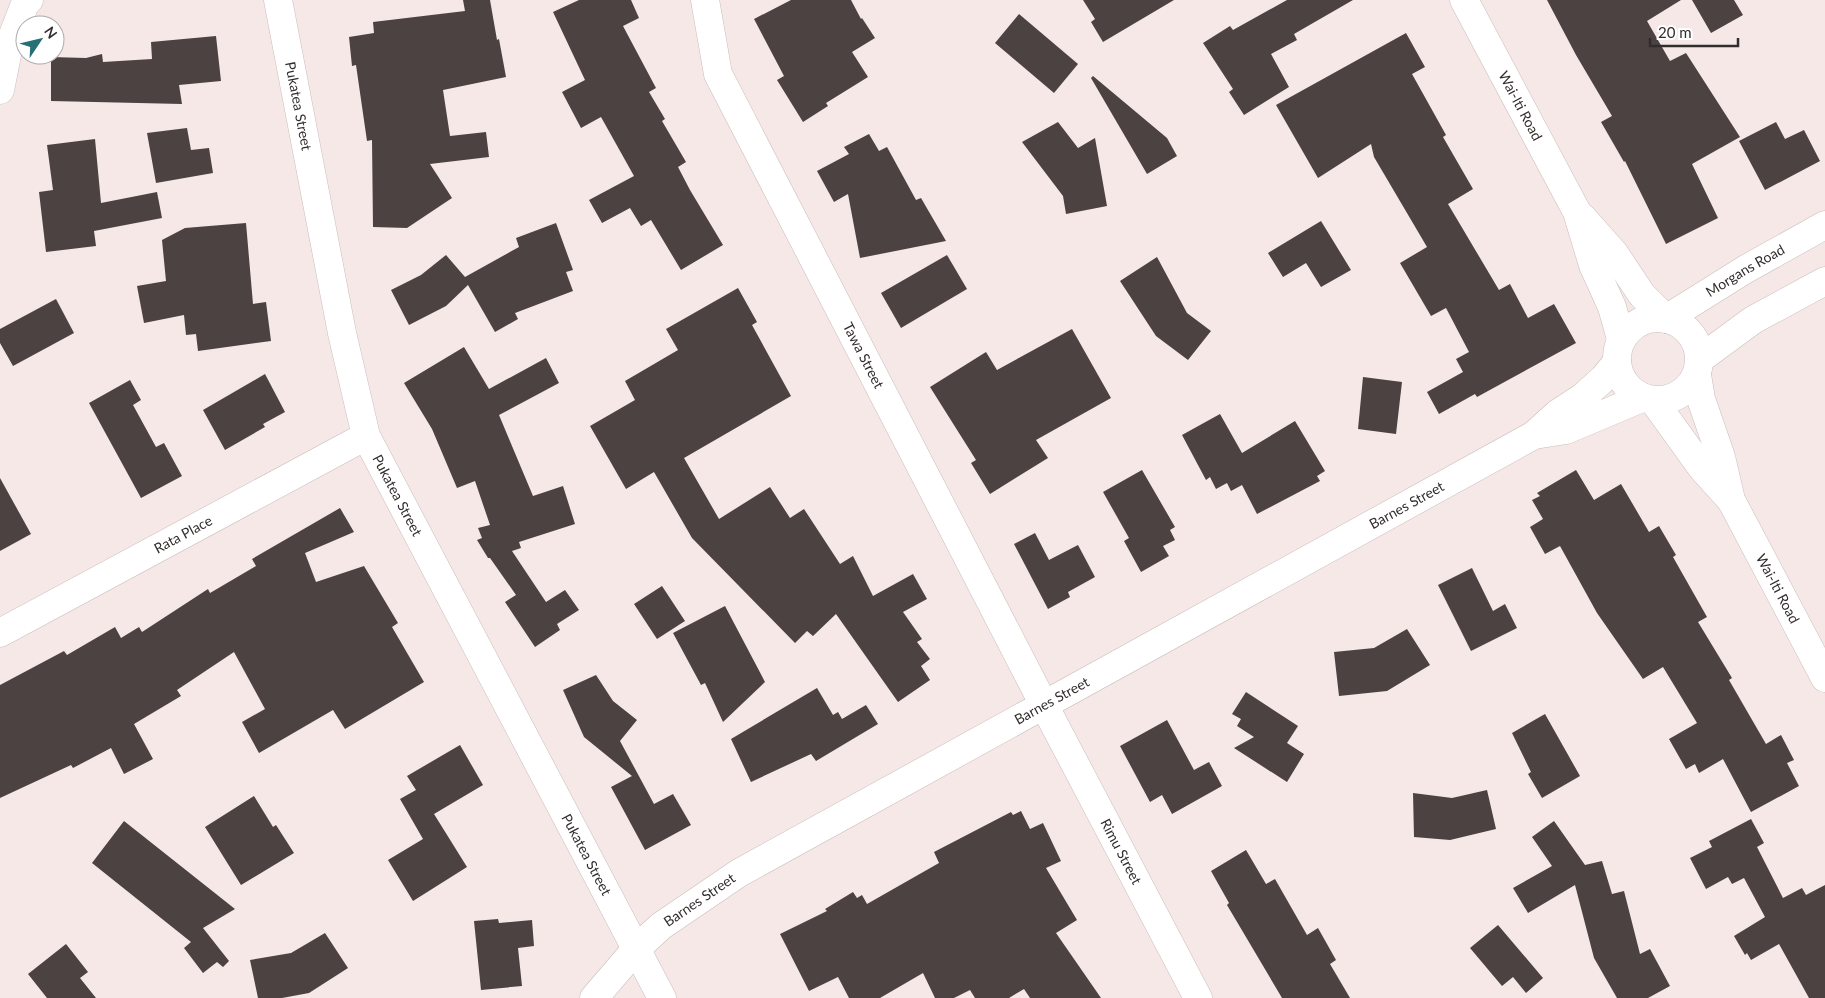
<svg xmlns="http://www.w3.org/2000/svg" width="1825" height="998" viewBox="0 0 1825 998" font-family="Lato,sans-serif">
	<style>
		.building { fill: #4c4241 }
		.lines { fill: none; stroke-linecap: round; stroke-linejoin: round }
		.minor-casing { stroke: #cabdbc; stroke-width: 29 }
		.minor { stroke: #fff; stroke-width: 28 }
		.labels { text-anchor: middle; stroke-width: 5; stroke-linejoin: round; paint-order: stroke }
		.street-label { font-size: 14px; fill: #322d2d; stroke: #fff }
	</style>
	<rect width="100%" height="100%" fill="#f5e8e7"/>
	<g class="building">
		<path d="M 463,0 L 490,0 L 497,40 L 499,39 L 506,77 L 443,90 L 450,136 L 486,132 L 489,157 L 430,164 L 452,198 L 407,228 L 373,227 L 372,140 L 367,141 L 356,65 L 352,66 L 349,37 L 374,33 L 373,22 L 465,11 Z"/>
		<path d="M 579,0 L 631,0 L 639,18 L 623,26 L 656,88 L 649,92 L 665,119 L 662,121 L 686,162 L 678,167 L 690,190 L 723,245 L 681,270 L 651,220 L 641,226 L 630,208 L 602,223 L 589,200 L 634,176 L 601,117 L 581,128 L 562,92 L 585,80 L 553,12 Z"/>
		<path d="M 791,0 L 851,0 L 861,19 L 862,18 L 875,38 L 852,52 L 868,77 L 826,103 L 828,106 L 803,122 L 777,80 L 784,76 L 754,19 Z"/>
		<path d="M 1083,0 L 1174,0 L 1103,42 L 1091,22 L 1095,19 Z"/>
		<path d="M 1287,0 L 1353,0 L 1294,34 L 1297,40 L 1271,54 L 1289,87 L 1244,115 L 1229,92 L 1233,89 L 1203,43 L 1230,26 L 1233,30 Z"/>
		<path d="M 1547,0 L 1681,0 L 1647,21 L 1670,61 L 1686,53 L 1740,137 L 1692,164 L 1718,218 L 1666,244 L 1625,161 L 1624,162 L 1601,122 L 1612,116 L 1576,55 Z"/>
		<path d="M 1692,0 L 1734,0 L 1743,15 L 1711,33 Z"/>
		<path d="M 1019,14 L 1078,64 L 1054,93 L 995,43 Z"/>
		<path d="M 1406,33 L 1425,67 L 1412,74 L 1446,135 L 1443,137 L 1473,189 L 1448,204 L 1499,290 L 1510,284 L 1528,318 L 1554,304 L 1576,343 L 1477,397 L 1475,394 L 1439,414 L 1427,392 L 1463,372 L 1456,359 L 1469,352 L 1446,308 L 1431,316 L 1400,263 L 1427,247 L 1374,157 L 1371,144 L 1318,178 L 1276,105 Z"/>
		<path d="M 216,36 L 221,81 L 179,85 L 182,104 L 51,101 L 51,57 L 86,58 L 102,54 L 103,62 L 152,59 L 151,42 Z"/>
		<path d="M 1093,76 L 1167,138 L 1177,156 L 1147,174 L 1091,78 Z"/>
		<path d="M 1058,122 L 1078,148 L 1095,138 L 1107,206 L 1066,214 L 1063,196 L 1022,142 Z"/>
		<path d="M 1776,122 L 1785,139 L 1804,130 L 1820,161 L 1765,190 L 1739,141 Z"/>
		<path d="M 187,128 L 191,150 L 209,148 L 213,173 L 156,183 L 147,133 Z"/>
		<path d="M 869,134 L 879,151 L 887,147 L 916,200 L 921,198 L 946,241 L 860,258 L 848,194 L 834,202 L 817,171 L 849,154 L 844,147 Z"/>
		<path d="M 95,139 L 101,203 L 157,192 L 162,218 L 94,231 L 96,246 L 46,252 L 39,192 L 53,190 L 47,145 Z"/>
		<path d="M 1321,221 L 1351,270 L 1321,287 L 1306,263 L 1283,277 L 1268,253 Z"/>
		<path d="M 246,223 L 253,304 L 266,302 L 271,341 L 198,351 L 196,334 L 186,335 L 184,315 L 144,323 L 137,286 L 166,281 L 162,240 L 185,228 Z"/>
		<path d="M 556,223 L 573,270 L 566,272 L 573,291 L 515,313 L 518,319 L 495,332 L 468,285 L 446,306 L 409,325 L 391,290 L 421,275 L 446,255 L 465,277 L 519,247 L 516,238 Z"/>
		<path d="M 947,255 L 967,289 L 901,328 L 881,293 Z"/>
		<path d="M 1157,257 L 1187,313 L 1211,331 L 1188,360 L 1156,336 L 1120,281 Z"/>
		<path d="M 738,288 L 757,322 L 752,325 L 791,396 L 684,458 L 719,519 L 770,487 L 790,518 L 804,509 L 840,564 L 853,556 L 873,596 L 913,574 L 927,599 L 903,612 L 922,639 L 917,642 L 930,659 L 921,666 L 930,680 L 898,702 L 836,614 L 813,636 L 807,631 L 795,643 L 692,538 L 654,472 L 626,489 L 590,426 L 635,400 L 625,381 L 678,350 L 666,329 Z"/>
		<path d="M 56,299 L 74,333 L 13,366 L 0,343 L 0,329 Z"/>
		<path d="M 1072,329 L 1111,398 L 1036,440 L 1048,458 L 990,494 L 971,463 L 976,460 L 930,387 L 986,352 L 997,370 Z"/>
		<path d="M 464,347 L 489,389 L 546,358 L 559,383 L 499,415 L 533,496 L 563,486 L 575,524 L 519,542 L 521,548 L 512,551 L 546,602 L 565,590 L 579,610 L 557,624 L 560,630 L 535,647 L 505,602 L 516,595 L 490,558 L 488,558 L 477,540 L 482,538 L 478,528 L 490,525 L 475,481 L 457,488 L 432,429 L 404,383 Z"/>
		<path d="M 265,374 L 285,412 L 263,424 L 265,427 L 225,450 L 203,410 Z"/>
		<path d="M 1363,377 L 1402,382 L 1396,434 L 1358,429 Z"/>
		<path d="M 130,380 L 141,400 L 133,405 L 156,447 L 164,443 L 182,476 L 141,498 L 89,403 Z"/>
		<path d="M 1220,414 L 1242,453 L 1295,421 L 1325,471 L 1317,476 L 1320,481 L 1257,514 L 1242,485 L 1231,491 L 1227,483 L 1216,489 L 1210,477 L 1206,480 L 1182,435 Z"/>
		<path d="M 1142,470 L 1175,527 L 1170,530 L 1175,540 L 1163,546 L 1169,556 L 1141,572 L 1124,541 L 1129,538 L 1103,492 Z"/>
		<path d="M 1576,470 L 1594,500 L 1621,484 L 1649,532 L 1659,526 L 1676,555 L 1673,557 L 1707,617 L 1698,622 L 1732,678 L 1729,680 L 1766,744 L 1781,735 L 1794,760 L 1787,763 L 1799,786 L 1751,812 L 1723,759 L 1699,773 L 1695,764 L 1686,769 L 1669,739 L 1697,723 L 1663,667 L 1643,679 L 1597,613 L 1560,546 L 1545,554 L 1530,527 L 1543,519 L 1532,500 L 1540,496 L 1537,493 Z"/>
		<path d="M 0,478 L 31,534 L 0,551 Z"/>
		<path d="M 340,508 L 354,532 L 305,553 L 316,582 L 364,566 L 398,623 L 392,627 L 424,682 L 345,729 L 333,710 L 259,753 L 242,722 L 265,709 L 234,652 L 177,690 L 181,696 L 134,724 L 153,759 L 124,774 L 111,748 L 73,768 L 71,765 L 0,798 L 0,685 L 64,651 L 67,655 L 115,627 L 121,638 L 139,627 L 142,632 L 208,589 L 210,593 L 256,566 L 252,559 Z"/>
		<path d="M 1035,533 L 1049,560 L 1078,545 L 1095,577 L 1068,592 L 1070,597 L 1048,609 L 1014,544 Z"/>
		<path d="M 1472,568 L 1493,611 L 1505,604 L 1517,628 L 1471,651 L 1438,585 Z"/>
		<path d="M 662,586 L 685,621 L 657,639 L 634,604 Z"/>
		<path d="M 725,606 L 765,682 L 723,722 L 705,683 L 701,685 L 673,633 Z"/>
		<path d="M 1407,629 L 1430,665 L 1387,691 L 1339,696 L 1334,652 L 1374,648 Z"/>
		<path d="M 596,675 L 613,701 L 637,720 L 620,741 L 654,804 L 673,794 L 691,825 L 645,850 L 611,787 L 632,776 L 584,737 L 563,690 Z"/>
		<path d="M 817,688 L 833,715 L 838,712 L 842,719 L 866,705 L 878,724 L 816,761 L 811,754 L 751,782 L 731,739 Z"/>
		<path d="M 1246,692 L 1298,726 L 1287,743 L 1304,754 L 1287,782 L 1234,748 L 1254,737 L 1237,726 L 1241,719 L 1232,714 Z"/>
		<path d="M 1545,714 L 1580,776 L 1542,798 L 1528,774 L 1531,772 L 1512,733 Z"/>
		<path d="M 1167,720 L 1194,770 L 1209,762 L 1222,786 L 1172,814 L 1162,795 L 1150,802 L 1120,746 Z"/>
		<path d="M 460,745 L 483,785 L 434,814 L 467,867 L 413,901 L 388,860 L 423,839 L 400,799 L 416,790 L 407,776 Z"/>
		<path d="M 1487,790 L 1496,829 L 1450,840 L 1414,837 L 1413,793 L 1452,798 Z"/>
		<path d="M 254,796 L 273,827 L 276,825 L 294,853 L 241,885 L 205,827 Z"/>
		<path d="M 1021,811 L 1030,829 L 1043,823 L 1061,861 L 1046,868 L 1077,920 L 1056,933 L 1101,998 L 1030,998 L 1024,989 L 1009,998 L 975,998 L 970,990 L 954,998 L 935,998 L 923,973 L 880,998 L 849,998 L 838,977 L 809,991 L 780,934 L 827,911 L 825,909 L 853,892 L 857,898 L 862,895 L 867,904 L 939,863 L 934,852 L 1011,812 L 1013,815 Z"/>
		<path d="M 1751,819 L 1764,843 L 1757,847 L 1783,898 L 1802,888 L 1806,895 L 1825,885 L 1825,998 L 1809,998 L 1779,944 L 1751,960 L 1747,953 L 1745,955 L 1734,936 L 1765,917 L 1744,878 L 1732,884 L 1728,877 L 1706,889 L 1690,858 L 1712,847 L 1709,841 Z"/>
		<path d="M 124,821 L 235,909 L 203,928 L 229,961 L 223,967 L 217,962 L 203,973 L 184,948 L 191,942 L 92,863 Z"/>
		<path d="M 1554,821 L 1585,865 L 1602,861 L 1612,894 L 1624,891 L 1640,954 L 1650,949 L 1670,986 L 1648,998 L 1617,998 L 1594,958 L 1575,885 L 1528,913 L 1513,888 L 1552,866 L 1532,837 Z"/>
		<path d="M 1246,850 L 1266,884 L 1275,879 L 1307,935 L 1318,928 L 1336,960 L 1330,964 L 1350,998 L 1282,998 L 1227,905 L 1229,903 L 1211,871 Z"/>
		<path d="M 498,919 L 499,923 L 532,920 L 534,946 L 518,948 L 522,986 L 481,990 L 474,921 Z"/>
		<path d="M 1498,925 L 1543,978 L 1526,993 L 1513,977 L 1502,986 L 1470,948 Z"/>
		<path d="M 325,933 L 348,968 L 309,993 L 282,998 L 258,998 L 250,960 L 291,953 Z"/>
		<path d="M 66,944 L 88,972 L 80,978 L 96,998 L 47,998 L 28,974 Z"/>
	</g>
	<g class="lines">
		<g class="minor-casing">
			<g id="minor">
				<path id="s1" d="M 278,0 L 342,333 L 366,436 L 662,998"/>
				<path id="s2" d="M 705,0 L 718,74 L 1044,705 L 1198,998"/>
				<path id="s3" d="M 1464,0 L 1577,212 L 1593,265 L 1612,307 L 1621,339"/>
				<path d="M 0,90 L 9,45 L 25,4 L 29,0"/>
				<path id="s4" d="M 1583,218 L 1614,253 L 1642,295 L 1666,319 L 1746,269 L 1825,225"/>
				<circle cx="1658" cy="359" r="41"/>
				<path d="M 1700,359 L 1753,320 L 1825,281"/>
				<path d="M 1617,362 L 1604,378 L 1583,397 L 1557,414 L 1534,435 L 1566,430 L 1642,398"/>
				<path id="s5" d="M 1697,375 L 1701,399 L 1721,457 L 1731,500 L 1825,678"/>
				<path d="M 1653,400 L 1702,468 L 1730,499"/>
				<path id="s6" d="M 0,633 L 366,436"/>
				<path id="s7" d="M 594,998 L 636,949 L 661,926 L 739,873 L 1534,435"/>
			</g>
		</g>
		<use href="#minor" class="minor"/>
	</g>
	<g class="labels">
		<g class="street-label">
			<text dy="5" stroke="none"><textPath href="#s1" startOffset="108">Pukatea Street</textPath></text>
			<text dy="5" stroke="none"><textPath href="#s3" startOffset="120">Wai-Iti Road</textPath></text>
			<text dy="5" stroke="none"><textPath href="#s4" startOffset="224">Morgans Road</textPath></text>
			<text dy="5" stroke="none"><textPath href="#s2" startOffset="392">Tawa Street</textPath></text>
			<text dy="5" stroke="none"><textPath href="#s1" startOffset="512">Pukatea Street</textPath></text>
			<text dy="5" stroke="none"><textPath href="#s7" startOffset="955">Barnes Street</textPath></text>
			<text dy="5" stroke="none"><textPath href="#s6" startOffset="208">Rata Place</textPath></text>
			<text dy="5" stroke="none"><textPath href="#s5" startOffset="230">Wai-Iti Road</textPath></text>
			<text dy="5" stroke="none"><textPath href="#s7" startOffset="550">Barnes Street</textPath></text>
			<text dy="5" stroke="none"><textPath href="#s2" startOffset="951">Rimu Street</textPath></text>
			<text dy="5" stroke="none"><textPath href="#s1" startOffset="918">Pukatea Street</textPath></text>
			<text dy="5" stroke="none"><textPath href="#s7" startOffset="145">Barnes Street</textPath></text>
		</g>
	</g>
	<g transform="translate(40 40) rotate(55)"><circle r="24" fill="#ffffff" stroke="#adabab"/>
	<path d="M0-4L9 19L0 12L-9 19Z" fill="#267076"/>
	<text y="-8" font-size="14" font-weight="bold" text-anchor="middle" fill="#322d2d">N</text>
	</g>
	<path d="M1650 38v8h88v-8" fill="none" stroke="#322d2d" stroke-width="2.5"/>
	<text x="1658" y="38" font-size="15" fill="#322d2d" stroke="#ffffff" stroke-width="4" paint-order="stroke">20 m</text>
</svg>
